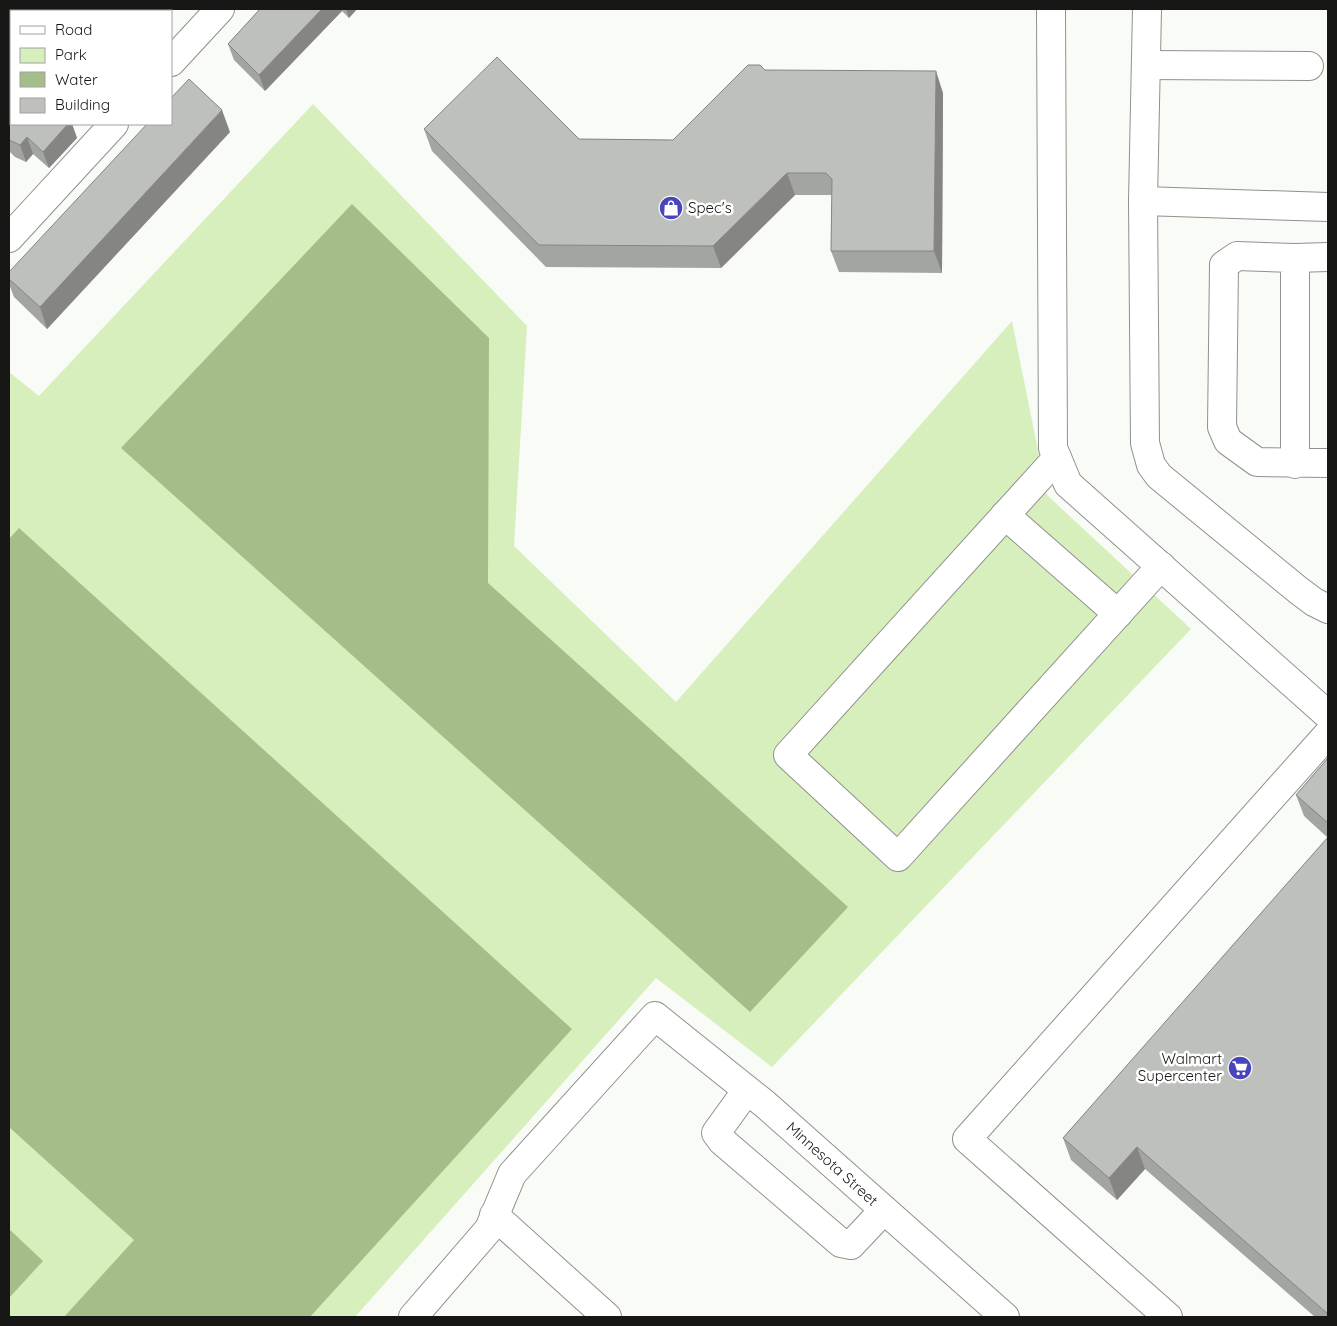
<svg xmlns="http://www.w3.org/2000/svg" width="1337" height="1326" viewBox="0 0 1337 1326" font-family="Quicksand,sans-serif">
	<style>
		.green { fill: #d7efbc }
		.water { fill: #a5bd89 }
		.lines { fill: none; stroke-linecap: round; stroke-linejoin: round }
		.minor-casing { stroke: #8f918e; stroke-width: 30 }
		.minor { stroke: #fff; stroke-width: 28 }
		.wall { fill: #a3a5a2 }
		.shaded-wall { fill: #858684 }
		.building { fill: #bec0bc; stroke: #858684 }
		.labels { text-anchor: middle; stroke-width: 5; stroke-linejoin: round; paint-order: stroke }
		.poi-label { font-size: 15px; fill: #171716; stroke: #fff; text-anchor: start }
		.street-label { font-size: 15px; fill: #171716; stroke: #fff }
	</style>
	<rect width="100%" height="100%" fill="#f9fbf7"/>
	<path class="green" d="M 313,104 L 527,326 L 514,546 L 676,702 L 1012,321 L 1047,495 L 1191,629 L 772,1067 L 656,978 L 355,1317 L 9,1317 L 9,372 L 39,396 Z"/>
	<g class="water">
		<path d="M 352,204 L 489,338 L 488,583 L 848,907 L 750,1012 L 121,448 Z"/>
		<path d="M 19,528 L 572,1029 L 310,1317 L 64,1317 L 134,1240 L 9,1127 L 9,539 Z"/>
		<path d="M 9,1229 L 43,1261 L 9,1298 Z"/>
	</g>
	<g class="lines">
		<g class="minor-casing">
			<g id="minor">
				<path d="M 1051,9 L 1053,448 L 1068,484 L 1328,715"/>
				<path d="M 1147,9 L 1143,201 L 1328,207"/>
				<path d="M 171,62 L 220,9"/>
				<path d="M 1146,65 L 1309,66"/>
				<path d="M 1143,201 L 1145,443 L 1151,465 L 1159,476 L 1298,590 L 1314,602 L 1328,609"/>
				<path d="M 9,238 L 114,124"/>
				<path d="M 1295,258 L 1328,257"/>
				<path d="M 1057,458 L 788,755 L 898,857 L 1161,566"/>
				<path d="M 1295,464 L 1295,258 L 1237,256 L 1224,265 L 1222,427 L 1228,441 L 1257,462 L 1328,463"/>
				<path d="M 1005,515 L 1118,614"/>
				<path d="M 747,1090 L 716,1133 L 722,1141 L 841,1243 L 851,1245 L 884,1210"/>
				<path d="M 494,1215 L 607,1317"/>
				<path d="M 413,1317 L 489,1229 L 512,1174 L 655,1016 L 766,1105 L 1005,1317"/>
				<path d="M 1168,1317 L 967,1139 L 1328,734"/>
			</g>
		</g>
		<use href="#minor" class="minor"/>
	</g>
	<g class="wall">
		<path d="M 9,9 L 11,11 L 11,41 L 9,39 Z"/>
		<path d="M 134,9 L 164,9 L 161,11 L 137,11 Z"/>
		<path d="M 260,9 L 357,9 L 349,18 L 342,11 L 265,91 L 234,60 L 228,44 Z"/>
		<path d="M 9,53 L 11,124 L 72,124 L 77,138 L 49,168 L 33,154 L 26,162 L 15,157 L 9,151 Z"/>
		<path d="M 765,70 L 943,93 L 942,273 L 839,272 L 831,251 L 832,195 L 795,195 L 721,268 L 546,267 L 432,151 L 424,129 L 579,139 L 673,140 Z"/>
		<path d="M 230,132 L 47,329 L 14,297 L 9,284 L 9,272 Z"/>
		<path d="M 1328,758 L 1328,1317 L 1315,1317 L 1145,1169 L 1117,1200 L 1071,1160 L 1063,1138 L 1328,838 L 1304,816 L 1296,795 Z"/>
	</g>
	<g class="shaded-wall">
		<path d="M 145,9 L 164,9 L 161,11 L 146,11 Z"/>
		<path d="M 322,9 L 341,9 L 342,11 L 265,91 L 259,75 Z"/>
		<path d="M 346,9 L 357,9 L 349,18 Z"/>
		<path d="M 936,71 L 943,93 L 942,273 L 934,251 Z"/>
		<path d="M 222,110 L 230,132 L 47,329 L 40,307 Z"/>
		<path d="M 68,124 L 72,124 L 77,138 L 49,168 L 43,152 Z"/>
		<path d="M 27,137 L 33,154 L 26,162 L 20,145 Z"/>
		<path d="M 787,173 L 795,195 L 721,268 L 713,246 Z"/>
		<path d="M 1137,1147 L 1145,1169 L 1117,1200 L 1109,1178 Z"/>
	</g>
	<g class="building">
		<path d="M 9,9 L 98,9 L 99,10 L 97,11 L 11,11 L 11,26 L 9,24 Z"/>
		<path d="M 260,9 L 322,9 L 259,75 L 228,44 Z"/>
		<path d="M 11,51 L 11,124 L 68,124 L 43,152 L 27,137 L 20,145 L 9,140 L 9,53 Z"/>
		<path d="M 497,57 L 579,139 L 673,140 L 748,65 L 760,65 L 765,70 L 936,71 L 934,251 L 831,251 L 832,179 L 826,173 L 787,173 L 713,246 L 539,245 L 424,129 Z"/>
		<path d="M 189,79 L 222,110 L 40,307 L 9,279 L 9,272 L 147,124 L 171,124 L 171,98 Z"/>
		<path d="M 1328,758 L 1328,823 L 1296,795 Z"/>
		<path d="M 1328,837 L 1328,1314 L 1137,1147 L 1109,1178 L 1063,1138 Z"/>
	</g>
	<defs>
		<g id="shop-disc" transform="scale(1.25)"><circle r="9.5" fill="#4945bb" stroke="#fff"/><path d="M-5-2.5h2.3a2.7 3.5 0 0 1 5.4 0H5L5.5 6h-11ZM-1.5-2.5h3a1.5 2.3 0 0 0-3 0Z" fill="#fff"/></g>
		<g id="supermarket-disc" transform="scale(1.25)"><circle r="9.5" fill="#4945bb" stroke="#fff"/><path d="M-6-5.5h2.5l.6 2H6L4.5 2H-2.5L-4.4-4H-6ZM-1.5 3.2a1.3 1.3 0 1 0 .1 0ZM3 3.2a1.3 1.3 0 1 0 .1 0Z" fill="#fff"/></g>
	</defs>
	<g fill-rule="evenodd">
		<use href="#shop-disc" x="671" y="208"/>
		<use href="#supermarket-disc" x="1240" y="1068"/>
	</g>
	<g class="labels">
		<g class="poi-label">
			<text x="688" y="213">Spec's</text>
			<text x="1222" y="1064" text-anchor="end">Walmart<tspan x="1222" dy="17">Supercenter</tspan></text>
		</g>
		<g class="street-label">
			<text transform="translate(832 1164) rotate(42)" y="5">Minnesota Street</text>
		</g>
	</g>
	<rect width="1337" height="1326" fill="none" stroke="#171716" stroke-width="20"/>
	<rect x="10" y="10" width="162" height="115" fill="#ffffff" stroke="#a2a2a2"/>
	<rect x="20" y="26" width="25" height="8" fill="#ffffff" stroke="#a2a2a2"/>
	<text x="55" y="35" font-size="15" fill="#171716">Road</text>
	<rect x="20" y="48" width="25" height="15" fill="#d7efbc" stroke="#a2a2a2"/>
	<text x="55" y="60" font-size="15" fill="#171716">Park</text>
	<rect x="20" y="72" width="25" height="15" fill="#a5bd89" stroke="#a2a2a2"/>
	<text x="55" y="85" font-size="15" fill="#171716">Water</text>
	<rect x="20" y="98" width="25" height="15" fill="#bec0bc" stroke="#a2a2a2"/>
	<text x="55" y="110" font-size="15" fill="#171716">Building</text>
</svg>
